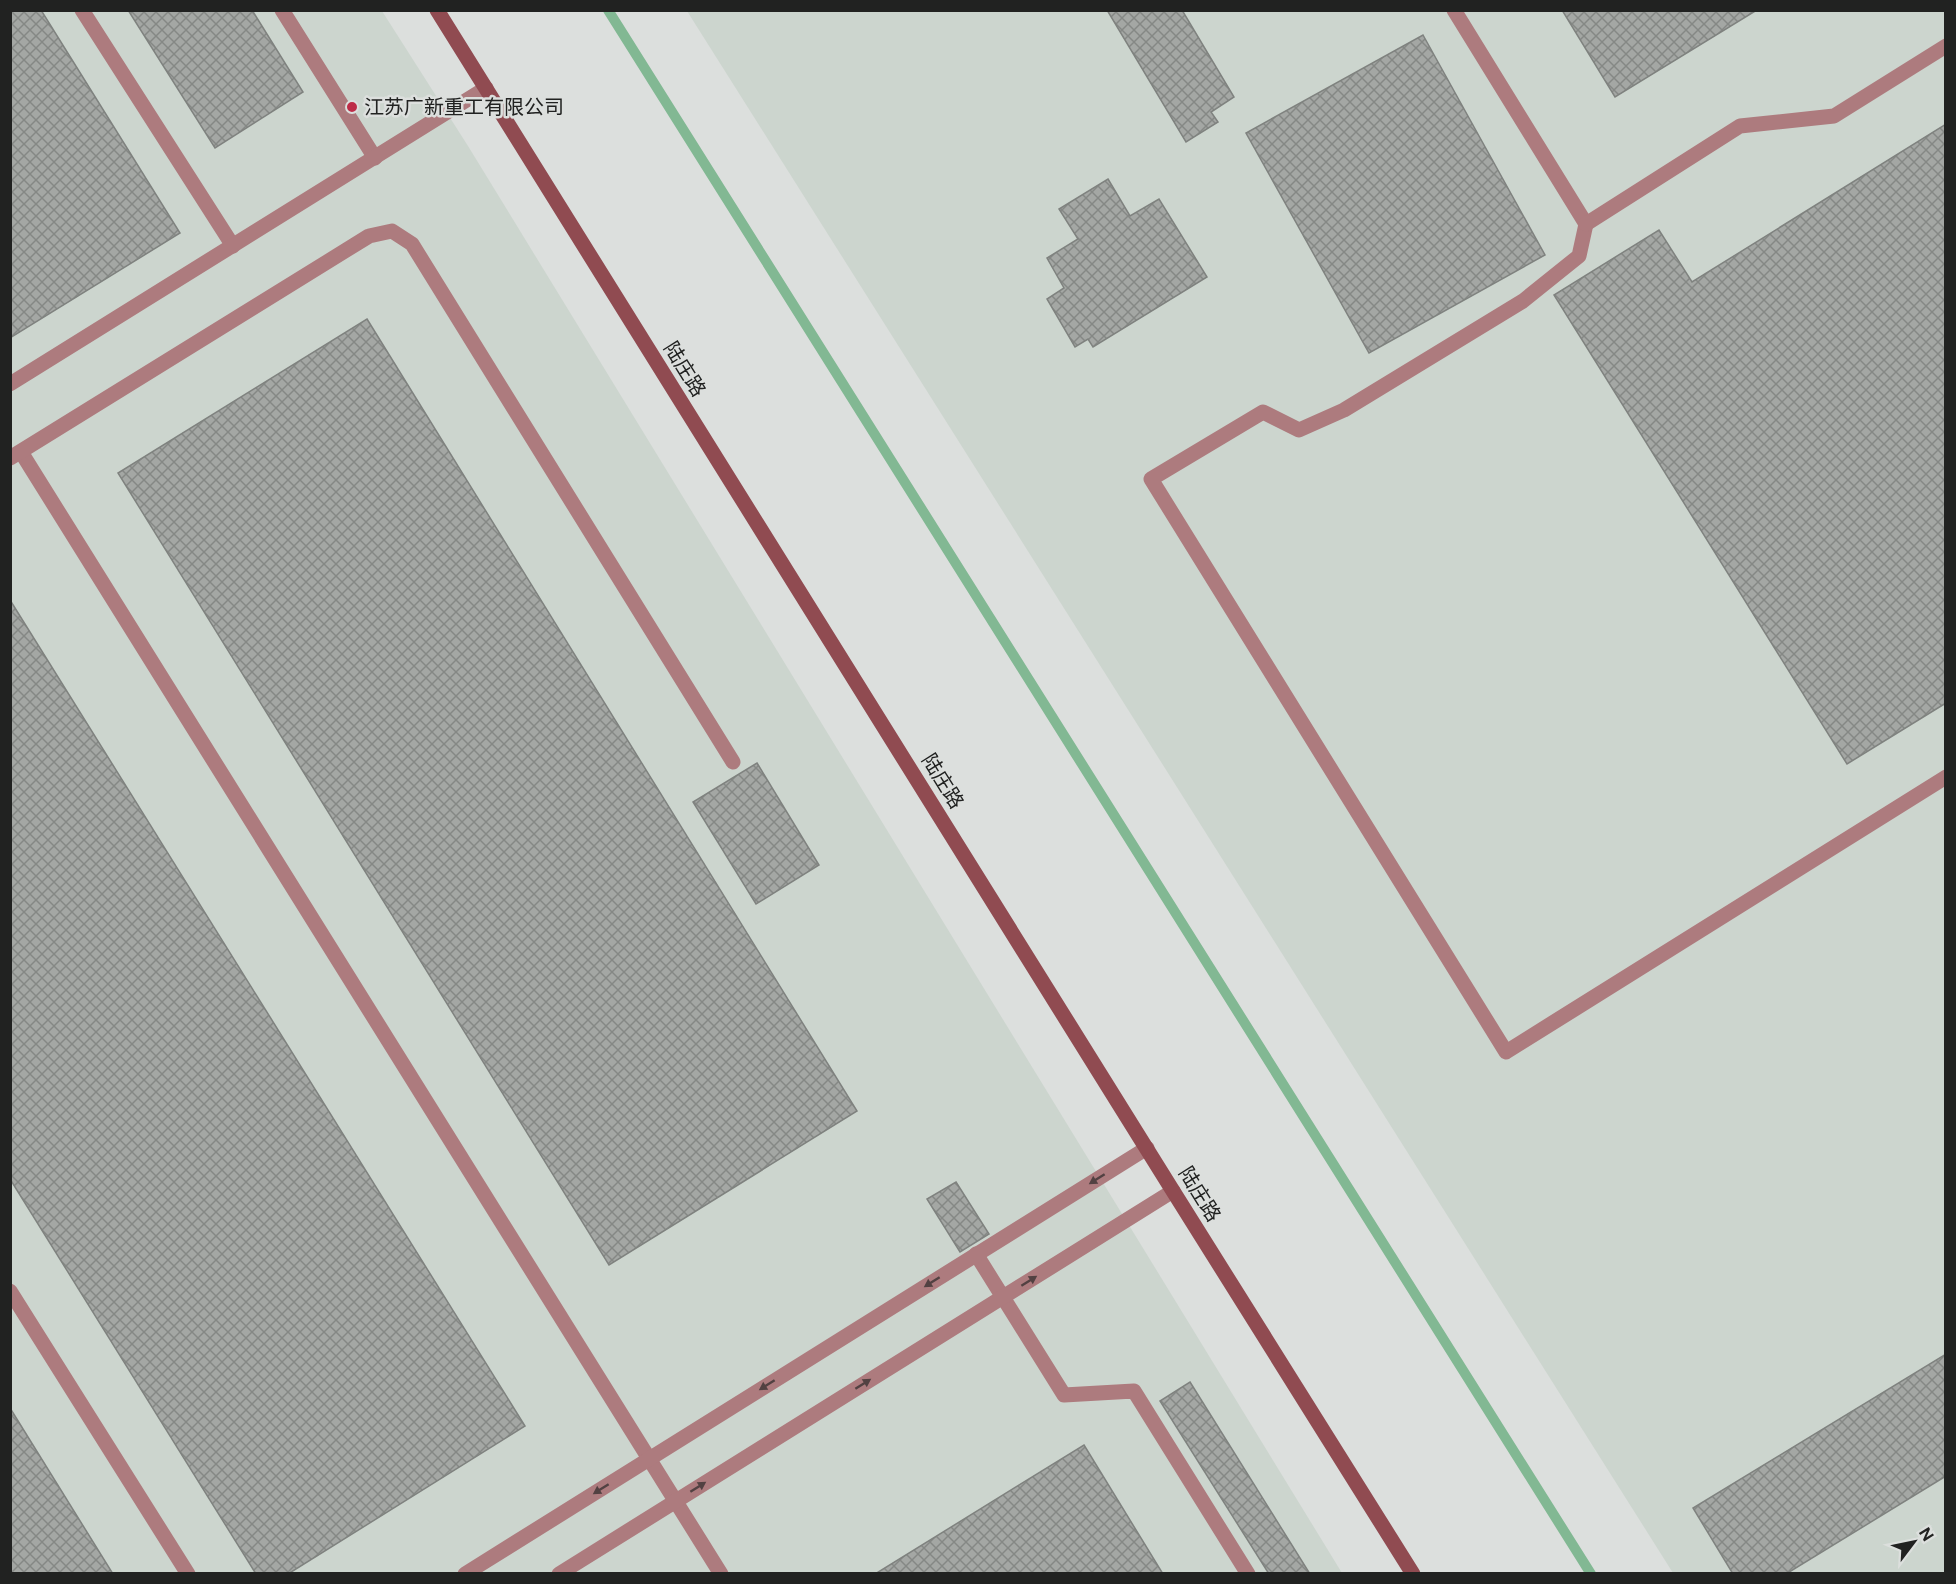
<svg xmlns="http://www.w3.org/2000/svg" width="1956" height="1584" viewBox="0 0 1956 1584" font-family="'Public Sans','Noto Sans SC',sans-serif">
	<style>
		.built { fill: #ccd5ce }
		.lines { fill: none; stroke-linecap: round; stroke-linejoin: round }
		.stream { stroke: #82b893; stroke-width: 10 }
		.building { fill: url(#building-cross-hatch); stroke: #7f827f; stroke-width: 1.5 }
		.lane { stroke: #ad7b7e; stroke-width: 15 }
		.secondary { stroke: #904b51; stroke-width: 15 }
		.oneway { fill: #524142 }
		.poi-dot { fill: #bd2c48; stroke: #dcdfdd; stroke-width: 2 }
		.labels { text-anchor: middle; stroke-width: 5; stroke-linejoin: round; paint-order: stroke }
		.poi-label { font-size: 20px; fill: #212221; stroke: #dcdfdd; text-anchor: start }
		.street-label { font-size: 20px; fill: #212221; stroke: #dcdfdd }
	</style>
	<defs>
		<pattern id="building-cross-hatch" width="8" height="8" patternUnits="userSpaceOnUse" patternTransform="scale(1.5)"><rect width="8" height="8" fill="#a4a7a4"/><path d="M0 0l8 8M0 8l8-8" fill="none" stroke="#858885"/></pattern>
	</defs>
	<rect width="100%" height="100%" fill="#dcdfdd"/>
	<g class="built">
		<path d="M 11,11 L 382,11 L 468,146 L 1342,1573 L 11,1574 Z"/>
		<path d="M 687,11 L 1945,11 L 1945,1573 L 1673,1573 Z"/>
	</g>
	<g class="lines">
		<path class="stream" d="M 608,10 L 1591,1574"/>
	</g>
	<g class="building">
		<path d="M 10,10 L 41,10 L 180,233 L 10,338 Z"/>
		<path d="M 128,10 L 252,10 L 303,92 L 215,148 Z"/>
		<path d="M 1107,10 L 1182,10 L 1234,97 L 1211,112 L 1218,122 L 1186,142 Z"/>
		<path d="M 1562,10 L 1757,10 L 1615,97 Z"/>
		<path d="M 1423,35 L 1545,255 L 1369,353 L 1246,133 Z"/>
		<path d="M 1946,124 L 1946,703 L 1847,764 L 1554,295 L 1659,230 L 1692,282 Z"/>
		<path d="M 1108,179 L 1130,216 L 1159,199 L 1207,277 L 1093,347 L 1088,339 L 1075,347 L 1047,299 L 1064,288 L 1047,258 L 1078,239 L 1059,209 Z"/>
		<path d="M 367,319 L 857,1111 L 609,1265 L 118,473 Z"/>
		<path d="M 10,600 L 525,1426 L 288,1574 L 256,1574 L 10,1179 Z"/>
		<path d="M 757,763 L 819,865 L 756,904 L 693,802 Z"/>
		<path d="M 956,1182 L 989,1234 L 960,1252 L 927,1199 Z"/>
		<path d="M 1946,1354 L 1946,1476 L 1786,1574 L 1733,1574 L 1693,1508 Z"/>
		<path d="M 1190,1382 L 1310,1574 L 1269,1574 L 1160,1401 Z"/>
		<path d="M 10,1408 L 113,1574 L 10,1574 Z"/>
		<path d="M 1084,1445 L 1163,1574 L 875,1574 Z"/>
	</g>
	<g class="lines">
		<g class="lane">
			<path d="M 82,10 L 233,246"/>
			<path d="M 282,10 L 375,158"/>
			<path d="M 1454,10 L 1586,224 L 1579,256 L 1523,301 L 1344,410 L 1299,430 L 1263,412 L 1151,479 L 1506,1052 L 1946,777"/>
			<path d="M 1586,224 L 1740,126 L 1834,116 L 1946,46"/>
			<path d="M 10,384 L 486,88"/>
			<path d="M 21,452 L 721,1574"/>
			<path d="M 10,458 L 369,236 L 392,231 L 412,244 L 733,762"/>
			<path d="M 976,1254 L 1064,1395 L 1134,1391 L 1248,1574"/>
			<path d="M 10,1291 L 188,1574"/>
			<path d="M 465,1574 L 1147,1148"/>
			<path d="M 559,1574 L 1173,1191"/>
		</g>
		<path class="secondary" d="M 437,10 L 1173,1191 L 1413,1574"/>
	</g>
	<defs><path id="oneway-solid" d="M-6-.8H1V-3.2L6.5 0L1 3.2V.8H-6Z" transform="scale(1.5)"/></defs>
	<g class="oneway">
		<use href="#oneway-solid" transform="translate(1097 1179) rotate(148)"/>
		<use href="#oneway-solid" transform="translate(1029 1281) rotate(-32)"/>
		<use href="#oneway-solid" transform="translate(932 1282) rotate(148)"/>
		<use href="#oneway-solid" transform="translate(863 1384) rotate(-32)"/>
		<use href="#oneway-solid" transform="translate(767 1385) rotate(148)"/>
		<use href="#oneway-solid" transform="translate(698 1487) rotate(-32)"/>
		<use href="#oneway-solid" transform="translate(601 1489) rotate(148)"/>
	</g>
	<circle class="poi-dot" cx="352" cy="107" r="6"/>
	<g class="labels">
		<g class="poi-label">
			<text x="364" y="114">江苏广新重工有限公司</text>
		</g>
		<g class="street-label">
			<text transform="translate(685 369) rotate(58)" y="7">陆庄路</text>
			<text transform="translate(943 781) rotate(58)" y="7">陆庄路</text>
			<text transform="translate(1200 1194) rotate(58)" y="7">陆庄路</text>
		</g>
	</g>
	<rect width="1956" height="1584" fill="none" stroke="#212221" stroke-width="24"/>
	<g transform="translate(1914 1542) rotate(58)" stroke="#dcdfdd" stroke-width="4.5" paint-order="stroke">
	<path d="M0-4.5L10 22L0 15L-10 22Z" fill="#212221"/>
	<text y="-9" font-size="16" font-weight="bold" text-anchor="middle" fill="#212221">N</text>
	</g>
</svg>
